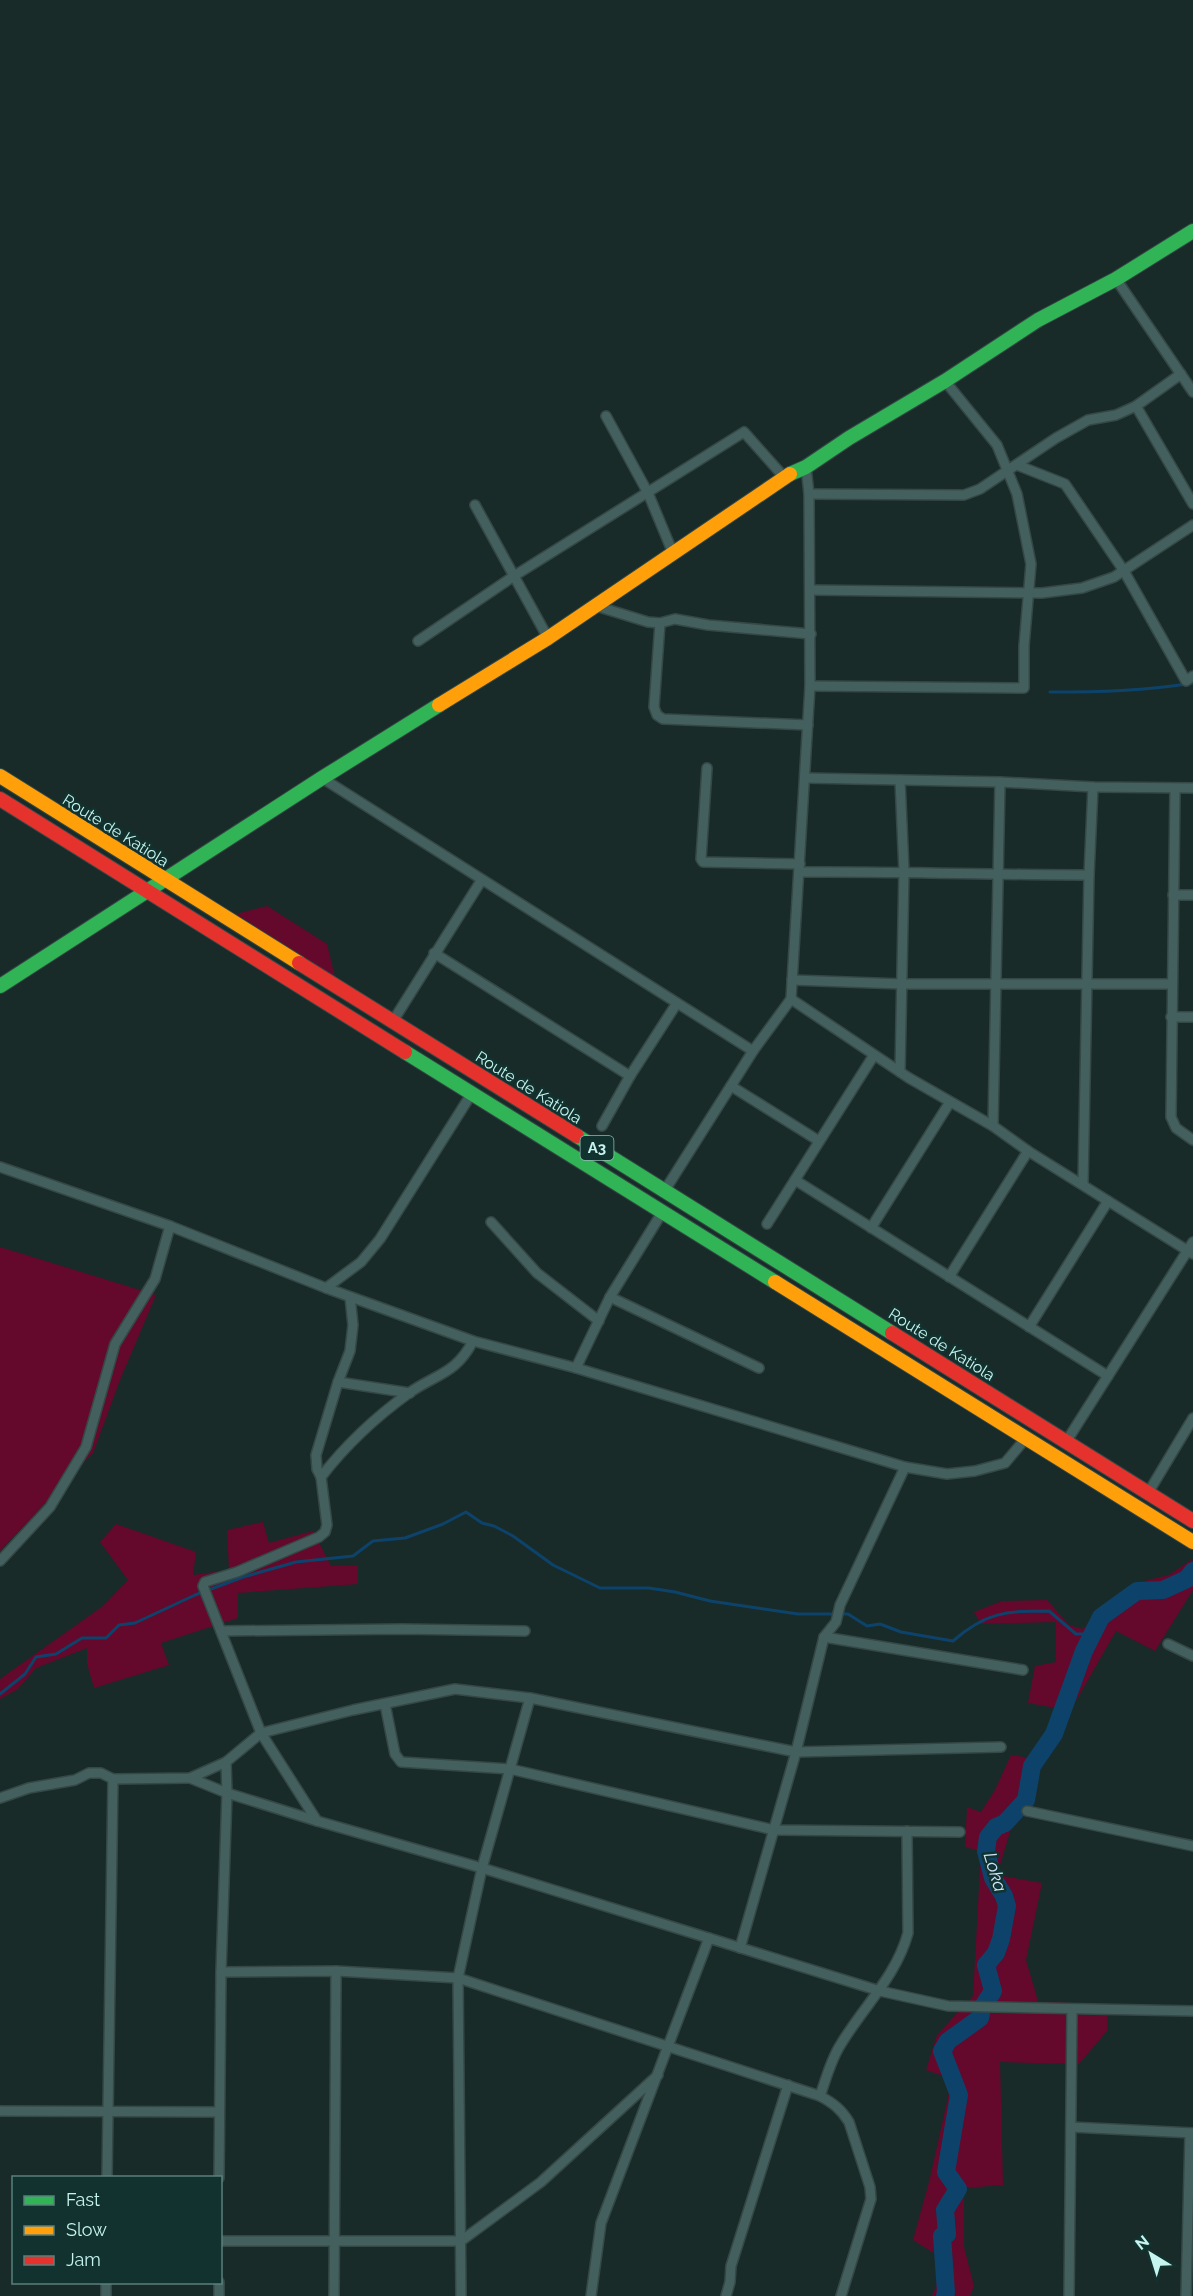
<svg xmlns="http://www.w3.org/2000/svg" width="1193" height="2296" viewBox="0 0 1193 2296" font-family="Raleway,sans-serif">
	<style>
		.green { fill: #64082c }
		.lines { fill: none; stroke-linecap: round; stroke-linejoin: round }
		.stream { stroke: #0d436b; stroke-width: 3 }
		.river { stroke: #0d436b; stroke-width: 18 }
		.street-casing { stroke: #344846; stroke-width: 12 }
		.fast-casing { stroke: #344846; stroke-width: 16 }
		.slow-casing { stroke: #344846; stroke-width: 16 }
		.jam-casing { stroke: #344846; stroke-width: 16 }
		.street { stroke: #44605e; stroke-width: 9 }
		.fast { stroke: #30b455; stroke-width: 14 }
		.slow { stroke: #ff9f0a; stroke-width: 14 }
		.jam { stroke: #e5322d; stroke-width: 14 }
		.labels { text-anchor: middle; stroke-width: 5; stroke-linejoin: round; paint-order: stroke }
		.shield { fill: #12322f; stroke: #90bab5; stroke-width: 1.5 }
		.shield-label { font-size: 15px; font-weight: bold; fill: #c6f4ef }
		.street-label { font-size: 16px; fill: #c6f4ef; stroke: #12322f }
		.water-label { font-size: 18px; font-style: italic; fill: #cfe4fa; stroke: #12322f }
	</style>
	<rect width="100%" height="100%" fill="#192b29"/>
	<g class="green">
		<path d="M 267,906 L 327,944 L 335,977 L 236,914 Z"/>
		<path d="M 0,1247 L 156,1295 L 120,1380 L 93,1453 L 0,1551 Z"/>
		<path d="M 263,1522 L 269,1543 L 313,1531 L 331,1566 L 358,1565 L 358,1584 L 238,1593 L 238,1618 L 161,1643 L 169,1665 L 94,1688 L 87,1664 L 87,1648 L 36,1668 L 18,1689 L 0,1699 L 0,1679 L 103,1606 L 128,1580 L 100,1542 L 116,1524 L 196,1552 L 193,1575 L 229,1570 L 227,1530 Z"/>
		<path d="M 1191,1560 L 1193,1561 L 1193,1590 L 1155,1651 L 1116,1631 L 1037,1769 L 1016,1812 L 997,1875 L 1042,1883 L 1026,1960 L 1038,2001 L 1107,2005 L 1107,2031 L 1079,2064 L 1000,2062 L 1003,2185 L 964,2188 L 964,2247 L 974,2286 L 970,2296 L 932,2296 L 936,2287 L 940,2257 L 913,2240 L 929,2182 L 952,2079 L 926,2070 L 937,2035 L 973,1996 L 981,1851 L 965,1847 L 967,1807 L 981,1812 L 995,1790 L 1011,1755 L 1031,1758 L 1048,1732 L 1056,1708 L 1028,1703 L 1035,1666 L 1056,1662 L 1056,1622 L 981,1624 L 974,1612 L 1002,1601 L 1047,1600 L 1069,1625 L 1082,1629 L 1140,1582 L 1169,1575 Z"/>
	</g>
	<g class="lines">
		<g class="stream">
			<path d="M 1050,692 C 1098,692 1145,691 1193,683"/>
			<path d="M 841,1614 L 848,1614 L 867,1626 L 880,1624 L 901,1632 L 953,1641 C 986,1612 1006,1611 1049,1611 L 1076,1634 L 1093,1634"/>
			<path d="M 0,1694 L 25,1674 L 36,1657 L 56,1654 L 82,1638 L 106,1638 L 119,1625 L 135,1623 L 195,1595 L 243,1577 L 296,1562 L 353,1556 L 373,1541 L 405,1538 L 443,1524 L 466,1512 L 482,1523 L 494,1526 L 513,1536 L 553,1565 L 600,1588 L 649,1588 L 675,1592 L 710,1601 L 798,1614 L 835,1614"/>
		</g>
		<path class="river" d="M 945,2296 L 946,2292 L 942,2236 L 947,2234 L 945,2210 L 958,2189 L 946,2172 L 959,2095 L 942,2051 L 948,2041 L 980,2018 L 982,2008 L 993,1991 L 986,1965 L 996,1953 L 1001,1939 L 1007,1906 L 1004,1896 L 993,1878 L 986,1851 L 988,1837 L 996,1827 L 1005,1823 L 1026,1800 L 1032,1766 L 1054,1734 L 1084,1651 L 1101,1617 L 1137,1591 L 1163,1590 L 1187,1579 L 1193,1571"/>
		<g class="street-casing">
			<g id="street">
				<path d="M 1116,279 L 1193,392"/>
				<path d="M 1136,406 L 1193,504"/>
				<path d="M 606,416 L 648,493 L 673,553"/>
				<path d="M 1017,465 L 1065,484 L 1124,571 L 1186,681 L 1193,676"/>
				<path d="M 809,494 L 964,495 L 980,489 L 1056,438 L 1088,420 L 1116,415 L 1136,406 L 1181,374"/>
				<path d="M 475,505 L 548,638"/>
				<path d="M 810,590 L 1042,593 L 1082,588 L 1114,577 L 1193,525"/>
				<path d="M 596,606 L 648,622 L 660,623 L 675,619 L 708,625 L 811,634"/>
				<path d="M 660,623 L 654,707 L 657,715 L 663,719 L 808,725"/>
				<path d="M 418,641 L 514,576 L 744,432 L 784,477"/>
				<path d="M 810,686 L 1024,688 L 1024,646 L 1031,564 L 1017,494 L 997,445 L 945,381"/>
				<path d="M 707,768 L 701,859 L 703,862 L 800,864"/>
				<path d="M 322,778 L 753,1051"/>
				<path d="M 806,778 L 1000,782 L 1093,787 L 1193,788"/>
				<path d="M 1175,789 L 1171,1117 L 1176,1128 L 1193,1140"/>
				<path d="M 800,872 C 896,871 992,875 1089,875"/>
				<path d="M 1173,895 L 1193,895"/>
				<path d="M 434,953 L 630,1076"/>
				<path d="M 792,980 L 902,984 L 1172,984"/>
				<path d="M 791,999 L 909,1078 L 993,1126 L 1028,1151 L 1193,1254"/>
				<path d="M 1171,1017 L 1193,1017"/>
				<path d="M 393,1021 L 481,881"/>
				<path d="M 900,1072 L 904,871 L 900,780"/>
				<path d="M 731,1086 L 819,1141"/>
				<path d="M 602,1126 L 630,1076 L 677,1003"/>
				<path d="M 993,1126 L 1000,782"/>
				<path d="M 0,1167 L 170,1226 L 326,1288 L 473,1341 L 576,1368 L 905,1467 L 947,1474 L 975,1471 L 1005,1463 L 1026,1438"/>
				<path d="M 795,1180 L 1108,1376"/>
				<path d="M 1083,1184 L 1089,875 L 1093,787"/>
				<path d="M 665,1190 L 753,1051 L 791,999 L 810,686 L 809,494 L 806,467"/>
				<path d="M 491,1222 L 537,1273 L 599,1321"/>
				<path d="M 767,1224 L 874,1055"/>
				<path d="M 871,1228 L 950,1102"/>
				<path d="M 949,1277 L 1028,1151"/>
				<path d="M 326,1288 L 361,1262 L 380,1239 L 472,1093"/>
				<path d="M 610,1297 L 759,1368"/>
				<path d="M 1029,1327 L 1108,1201"/>
				<path d="M 576,1368 L 610,1297 L 663,1211"/>
				<path d="M 338,1382 L 410,1393"/>
				<path d="M 1066,1442 L 1193,1242"/>
				<path d="M 321,1477 L 317,1469 L 316,1455 L 338,1382 L 350,1351 L 353,1325 L 350,1297"/>
				<path d="M 1148,1493 L 1193,1418"/>
				<path d="M 0,1561 L 50,1507 L 86,1447 L 115,1344 L 155,1279 L 170,1226"/>
				<path d="M 221,1631 L 402,1629 L 525,1631"/>
				<path d="M 824,1637 L 1023,1670"/>
				<path d="M 1168,1644 L 1193,1656"/>
				<path d="M 385,1704 L 395,1754 L 401,1762 L 510,1769 L 774,1830 L 960,1832"/>
				<path d="M 190,1778 L 227,1793 L 317,1821 L 482,1868 L 880,1991 L 948,2006 L 1193,2011"/>
				<path d="M 0,1798 L 29,1788 L 75,1780 L 89,1773 L 101,1773 L 113,1779 L 190,1778 L 226,1762 L 261,1733 L 353,1710 L 455,1689 L 530,1698 L 796,1752 L 1001,1747"/>
				<path d="M 1027,1811 L 1193,1846"/>
				<path d="M 317,1821 L 261,1733 L 203,1586 L 205,1582 L 237,1572 L 319,1537 L 325,1532 L 327,1525 L 321,1477 C 345,1446 377,1416 409,1393 C 436,1374 456,1374 473,1341"/>
				<path d="M 740,1948 L 796,1752 L 824,1637 L 836,1622 L 840,1605 L 905,1467"/>
				<path d="M 221,1972 L 336,1971 L 458,1978 L 820,2096 C 833,2103 841,2109 849,2122 L 870,2187 L 871,2199 L 841,2296"/>
				<path d="M 820,2096 C 826,2079 831,2059 841,2044 C 863,2007 896,1977 908,1933 L 907,1831"/>
				<path d="M 0,2111 L 219,2112"/>
				<path d="M 1071,2127 L 1193,2133"/>
				<path d="M 107,2178 L 113,1779"/>
				<path d="M 219,2178 L 221,1972 L 227,1793 L 226,1762"/>
				<path d="M 220,2241 L 461,2241 L 541,2182 L 658,2075"/>
				<path d="M 219,2282 L 219,2296"/>
				<path d="M 106,2296 L 106,2282"/>
				<path d="M 334,2296 L 336,1971"/>
				<path d="M 461,2296 L 458,1978 L 482,1868 L 530,1698"/>
				<path d="M 591,2296 L 601,2223 L 709,1938"/>
				<path d="M 726,2296 L 730,2282 L 731,2266 L 788,2085"/>
				<path d="M 1069,2296 L 1072,2010"/>
				<path d="M 1186,2296 L 1190,2133"/>
			</g>
		</g>
		<g class="fast-casing">
			<g id="fast">
				<path d="M 790,474 L 806,467 L 849,438 L 945,381 L 1038,320 L 1116,279 L 1193,231"/>
				<path d="M 0,986 L 322,778 L 439,705"/>
				<path d="M 405,1052 L 775,1282"/>
				<path d="M 577,1136 L 892,1333"/>
			</g>
		</g>
		<g class="slow-casing">
			<g id="slow">
				<path d="M 439,705 L 548,638 L 790,474"/>
				<path d="M 0,776 L 299,963"/>
				<path d="M 775,1282 L 1193,1542"/>
			</g>
		</g>
		<g class="jam-casing">
			<g id="jam">
				<path d="M 0,799 L 405,1052"/>
				<path d="M 299,963 L 577,1136"/>
				<path d="M 892,1333 L 1193,1521"/>
			</g>
		</g>
		<use href="#street" class="street"/>
		<use href="#fast" class="fast"/>
		<use href="#slow" class="slow"/>
		<use href="#jam" class="jam"/>
	</g>
	<g class="labels">
		<rect class="shield" x="580.5" y="1136" width="33" height="24" rx="4.5"/>
		<g class="shield-label">
			<text x="597" y="1153">A3</text>
		</g>
		<g class="street-label">
			<text transform="translate(116 830) rotate(32)" y="6">Route de Katiola</text>
			<text transform="translate(529 1087) rotate(32)" y="6">Route de Katiola</text>
			<text transform="translate(942 1344) rotate(32)" y="6">Route de Katiola</text>
		</g>
		<g class="water-label">
			<text transform="translate(995 1872) rotate(73)" y="6">Loka</text>
		</g>
	</g>
	<rect x="12" y="2176" width="210" height="108" fill="#12322f" stroke="#5a807c" stroke-width="1.5"/>
	<rect x="24" y="2196" width="30" height="9" fill="#30b455" stroke="#5a807c" stroke-width="1.5"/>
	<text x="66" y="2206" font-size="18" fill="#c6f4ef">Fast</text>
	<rect x="24" y="2226" width="30" height="9" fill="#ff9f0a" stroke="#5a807c" stroke-width="1.5"/>
	<text x="66" y="2236" font-size="18" fill="#c6f4ef">Slow</text>
	<rect x="24" y="2256" width="30" height="9" fill="#e5322d" stroke="#5a807c" stroke-width="1.5"/>
	<text x="66" y="2266" font-size="18" fill="#c6f4ef">Jam</text>
	<g transform="translate(1151 2254) rotate(322)" stroke="#12322f" stroke-width="4.5" paint-order="stroke">
	<path d="M0-4.5L10 22L0 15L-10 22Z" fill="#c6f4ef"/>
	<text y="-9" font-size="16" font-weight="bold" text-anchor="middle" fill="#c6f4ef">N</text>
	</g>
</svg>
